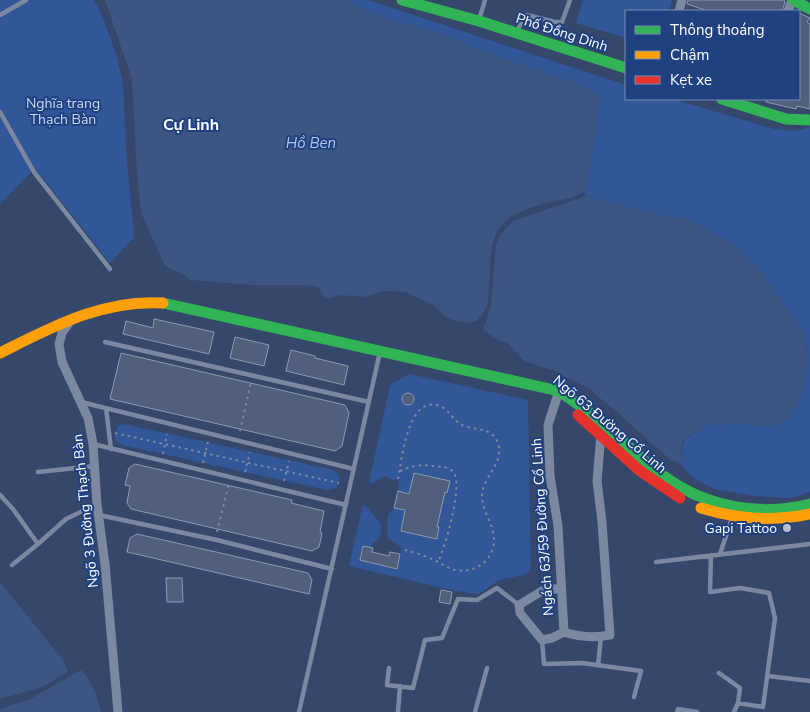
<svg xmlns="http://www.w3.org/2000/svg" width="810" height="712" font-family="'Nunito Sans',sans-serif">
  <rect width="100%" height="100%" fill="#35476a"/>
  <path fill="#325798" d="M0 0H94L101 13 115 51 123 83 126 148 134 237 110 263 35 168 0 204Z
    M343 0H368L626 85V99H673L774 129 796 131 810 127V492L791 498 754 496 714 489 692 477 679 463 683 457C679 443 686 437 698 431 701 429 705 426 708 425 721 421 757 424 770 427L792 412 803 389 807 373 808 352 803 332 763 274 734 246 692 220 681 217 674 218 586 196 584 192 587 188 600 98 593 91 479 50 438 32 392 21Z
    M583 0H672L669 11H626V38L576 23Z
    M409 374 528 400 531 570 523 575 499 580 479 594 456 591 349 566 363 504 366 506 381 524V534L379 538 372 544 371 548 363 546 360 560 397 569 402 548 388 538 387 526 388 515 395 507 399 479 393 480 384 476 374 483H369L390 385Z
    M124 424 333 470C340 474 342 481 337 488L327 490 122 445 116 441 114 435 118 426Z"/>
  <path fill="#3c5583" d="M105 0H343L392 21 438 32 479 50 581 84 593 91 600 98 587 189C579 197 565 199 555 201 482 218 493 238 488 303L484 312 477 321 469 323 455 321 443 315 435 306 405 292 384 291 363 297 340 295 326 299 318 287 304 285H251L190 280 184 275 165 266 141 213 136 159 132 79Z
    M586 196 674 218 680 217 692 220 715 234 734 246 763 274 803 332 808 353 807 373 803 389 798 403 783 423 770 427 745 424 708 425 690 435 683 441 681 448 683 457 679 463 671 460 651 443 616 411 589 389 555 371 524 361 509 344 498 340 483 330 491 306 496 245 500 235 513 221Z
    M0 582 64 661 68 672 40 688 0 699Z
    M81 670C93 682 97 696 101 712H0V709L30 699Z"/>
  <path fill="#505f7c" stroke="#8e9aaf" d="M688 0H784L785 2 782 11H708L687 4Z
    M799 13 810 18 807 22 810 24V109L797 106 796 109 766 102V99H799Z
    M154 319 214 332 209 354 123 334 126 321 153 328Z
    M235 337 269 345 264 366 230 358Z
    M291 350 315 356V358L348 366 344 385 286 371Z
    M121 353 345 405 349 413 342 446 335 451 110 399Z
    M402 399a6 6 0 1 1 12 0a6 6 0 1 1-12 0Z
    M135 464 292 500 291 503 324 511 320 532 322 533 319 547 312 551 131 509 127 503 130 486 125 485 129 468Z
    M414 473 450 481 447 493 445 492 437 527H439L437 539 401 531 405 510 394 508 398 491 409 494Z
    M137 534 308 573 312 580 309 594 127 552 130 538Z
    M363 546 373 548 372 552 389 556 390 552 400 554 397 569 360 560Z
    M166 578H182L183 602H167Z
    M441 590 452 592 450 604 439 602Z"/>
  <g fill="none" stroke-linecap="round" stroke-linejoin="round">
    <path stroke="#7b88a0" stroke-width="2" stroke-dasharray="2.5 4" stroke-linecap="butt" d="M240 431 251 382
      M115 433 339 483
      M163 454 167 434
      M203 463 208 442
      M400 471C410 466 422 464 433 466 441 467 449 466 454 473 463 485 445 548 438 562
      M245 472 250 452
      M398 479C402 460 407 399 436 405 448 407 452 420 462 425 475 431 491 426 498 443 505 463 482 477 482 496 482 511 494 524 494 540 494 560 475 574 455 570 447 568 441 563 434 560 424 555 412 552 402 549
      M284 481 289 461
      M217 532 229 483"/>
    <path stroke="#7b88a0" stroke-width="4.5" d="M0 15 26 0
      M479 20 485 0
      M518 30 523 17 527 15 555 22H562L570 0
      M0 112 34 172 110 269
      M105 342 369 402
      M81 402 354 469
      M106 408 111 449
      M93 444 346 505
      M38 472 95 466
      M0 495 13 509 38 544 66 519 97 504
      M99 515 217 540 332 569
      M720 554 732 518
      M711 555 710 592 740 588 769 593 775 618 763 707 738 703 734 712
      M656 562 810 544
      M12 565 38 544
      M542 640 544 664 582 663 641 671 634 697
      M598 665 601 637
      M389 668 387 685 413 688 425 640 442 638 458 599 477 600 497 588 519 605
      M719 673 740 688 738 703
      M768 676 810 681
      M299 712 380 352
      M398 712 400 686
      M475 712 487 668
      M677 712 678 709 697 712"/>
    <path stroke="#7b88a0" stroke-width="9" d="M679 11 682 0
      M788 11 792 0
      M71 320 62 333 59 344 62 362 88 418 93 444 97 504 105 564 118 712
      M559 391 548 425 550 476 558 526 564 632
      M561 588 542 591 519 605 520 613 542 640 552 638 564 632C579 637 594 638 610 635L602 522 597 481 601 434"/>
    <path stroke="#30b455" stroke-width="11" d="M402 0 479 21 626 68
      M793 0 810 9
      M722 99 786 119 810 120
      M163 303 559 391C575 402 590 412 605 425 625 442 643 462 665 477 706 507 761 517 810 504"/>
    <path stroke="#ff9f0a" stroke-width="11" d="M0 353C52 327 103 299 163 303
      M701 508C737 519 773 522 810 514"/>
    <path stroke="#e5322d" stroke-width="11" d="M578 415 640 471 680 498"/>
  </g>
  <circle fill="#b8bfcb" stroke="#1f4180" stroke-width="2" cx="787" cy="528" r="5"/>
  <g text-anchor="middle" stroke-width="4" stroke-linejoin="round" paint-order="stroke">
    <g font-size="14" fill="#fff" stroke="#1f4180">
      <text transform="translate(562 32) rotate(18)" y="5">Phố Đồng Dinh</text>
      <text transform="translate(610 424) rotate(40)" y="5">Ngõ 63 Đường Cổ Linh</text>
      <text transform="translate(85 511) rotate(-96)" y="5">Ngõ 3 Đường Thạch Bàn</text>
      <text transform="translate(542 527) rotate(-94)" y="5">Ngách 63/59 Đường Cổ Linh</text>
    </g>
    <g font-size="14" fill="#c8d9f6" stroke="#1f4180">
      <text x="63" y="108">Nghĩa trang<tspan x="63" dy="16">Thạch Bàn</tspan></text>
    </g>
    <g font-size="14" fill="#fff" stroke="#1f4180" text-anchor="end">
      <text x="777" y="533">Gapi Tattoo</text>
    </g>
    <g font-size="15" font-style="italic" fill="#afc7f0" stroke="#1f4180">
      <text x="311" y="148">Hồ Ben</text>
    </g>
    <g font-size="16" font-weight="bold" fill="#fff" stroke="#1f4180">
      <text x="191" y="130">Cự Linh</text>
    </g>
  </g>
  <rect x="625" y="10" width="175" height="90" fill="#1f4180" stroke="#798db3"/>
  <rect x="635" y="26" width="25" height="8" fill="#30b455" stroke="#798db3"/>
  <text x="670" y="35" font-size="15" fill="#ffffff">Thông thoáng</text>
  <rect x="635" y="51" width="25" height="8" fill="#ff9f0a" stroke="#798db3"/>
  <text x="670" y="60" font-size="15" fill="#ffffff">Chậm</text>
  <rect x="635" y="76" width="25" height="8" fill="#e5322d" stroke="#798db3"/>
  <text x="670" y="85" font-size="15" fill="#ffffff">Kẹt xe</text>
</svg>
